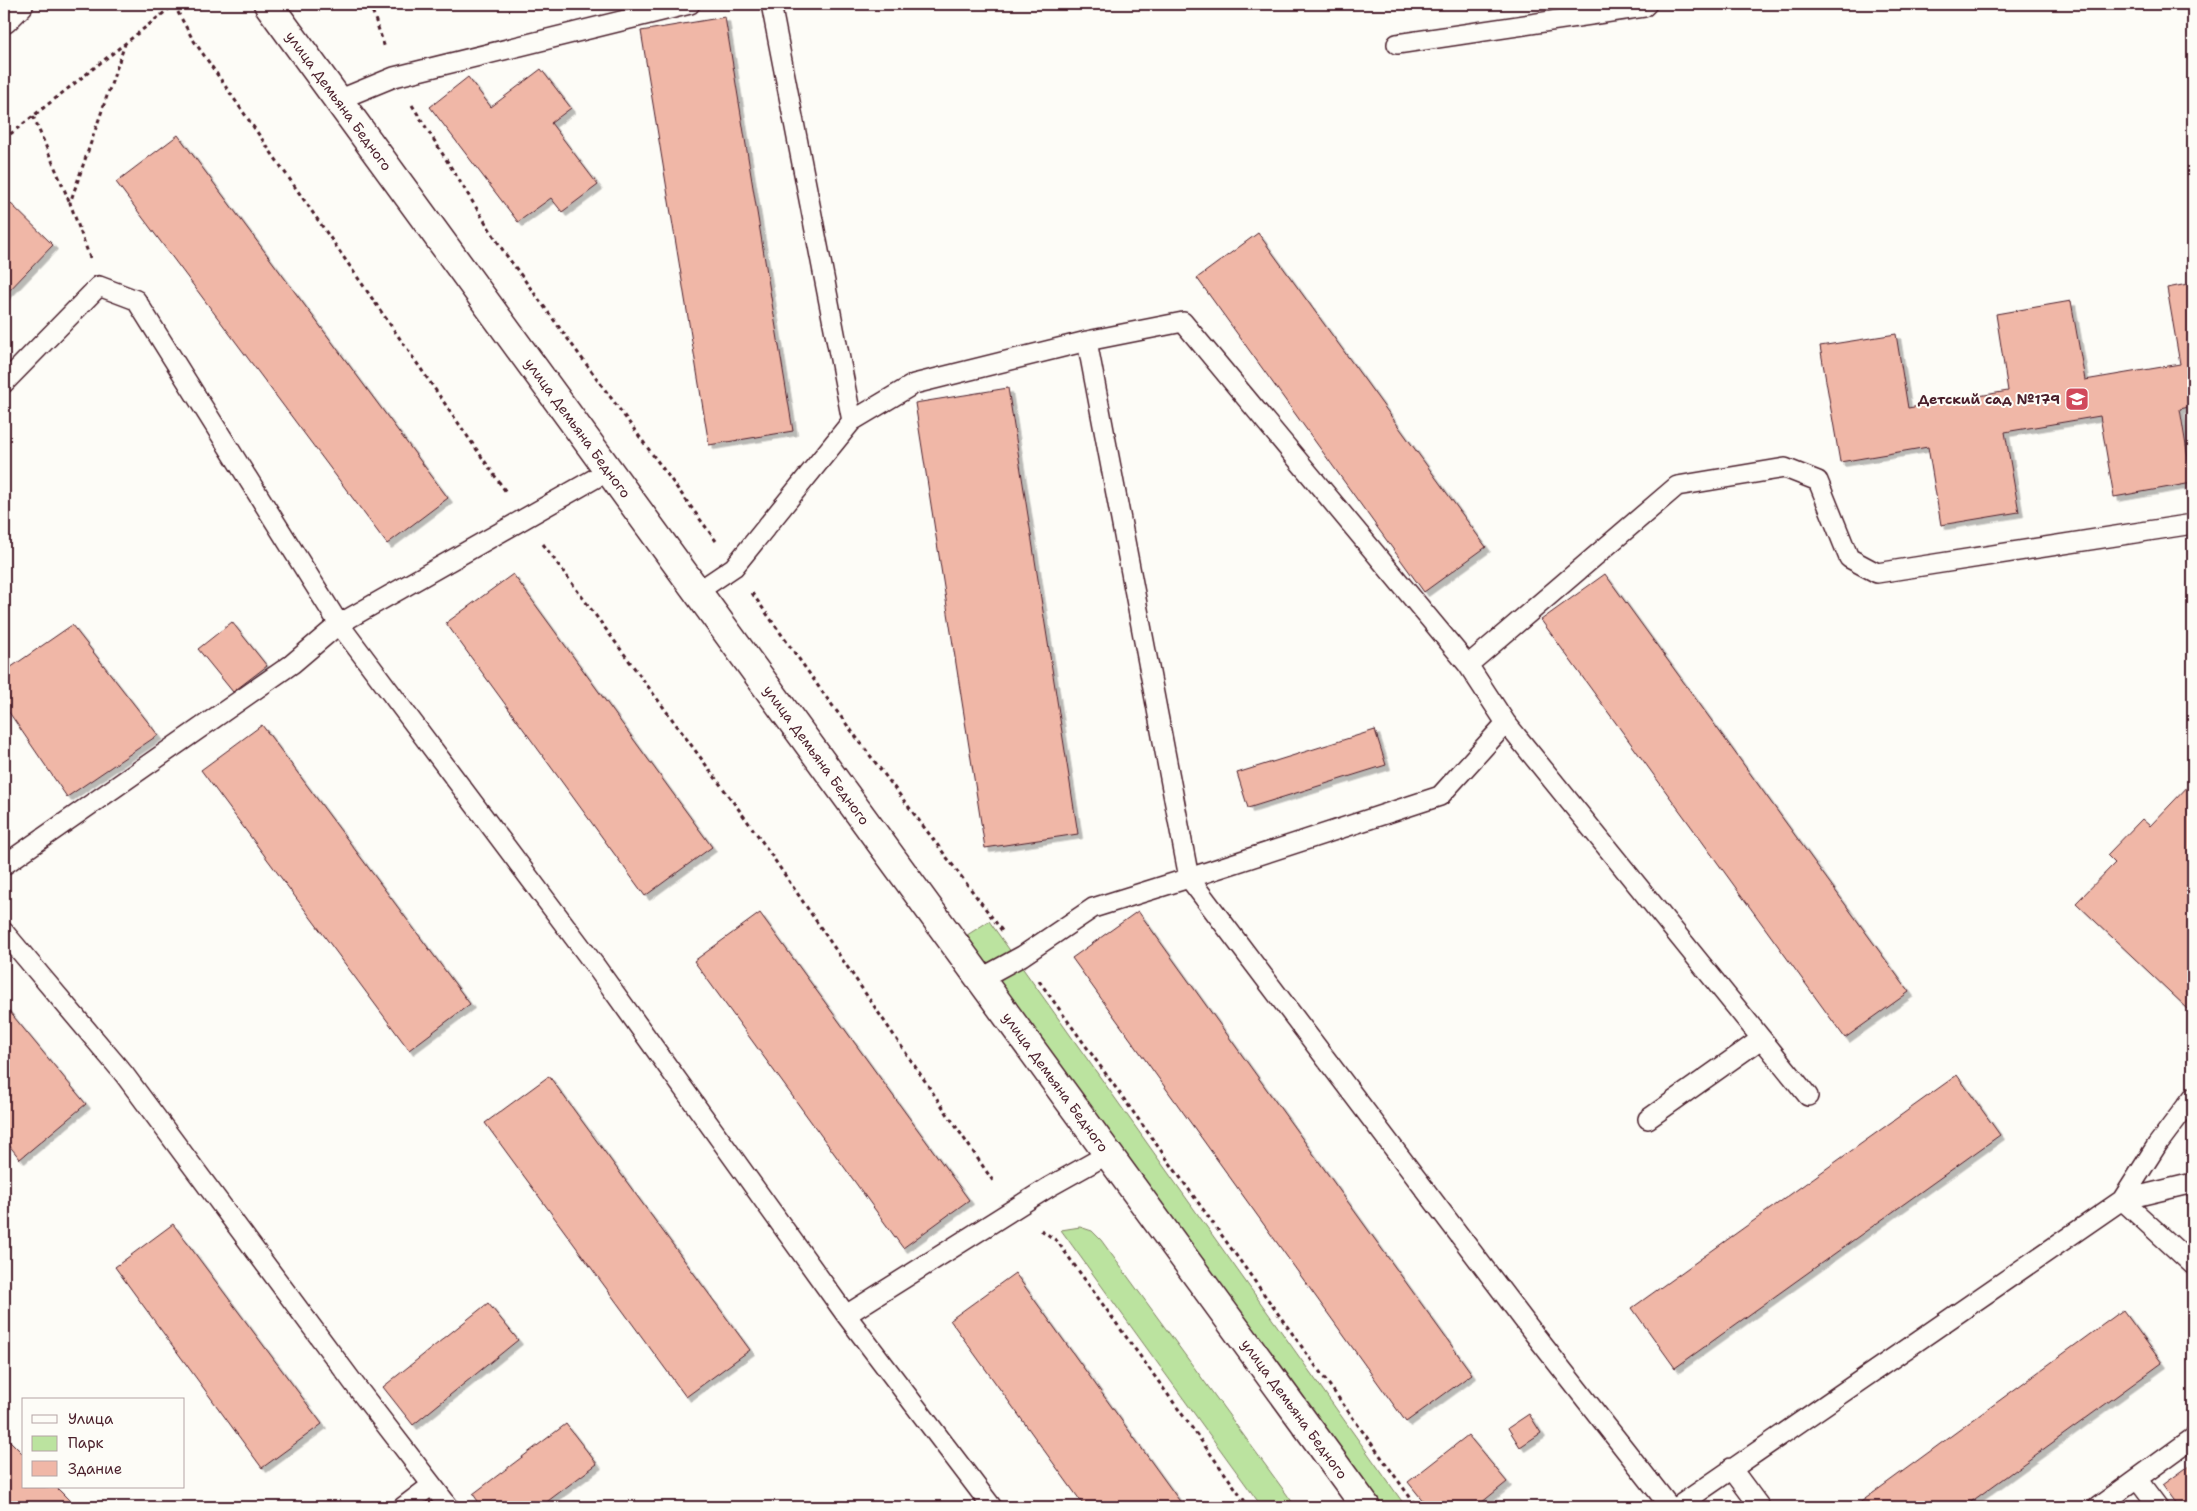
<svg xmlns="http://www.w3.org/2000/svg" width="2197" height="1511" font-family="'Shantell Sans',sans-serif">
  <defs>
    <filter id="shadow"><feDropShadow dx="4.5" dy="4.5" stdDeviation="0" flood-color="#0004"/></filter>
  </defs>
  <rect width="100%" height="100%" fill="#fdfcf7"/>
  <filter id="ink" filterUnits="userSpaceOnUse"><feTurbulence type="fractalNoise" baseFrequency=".02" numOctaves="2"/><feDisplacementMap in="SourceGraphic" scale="10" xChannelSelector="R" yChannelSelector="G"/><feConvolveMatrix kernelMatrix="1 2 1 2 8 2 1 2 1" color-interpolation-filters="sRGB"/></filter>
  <g filter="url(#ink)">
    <path fill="#bbe39f" stroke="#828165" d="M989 921 1406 1507H1371L961 939Z
      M1080 1227 1092 1231 1101 1240 1296 1507H1262L1061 1230Z"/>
    <path fill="#f0b7a7" stroke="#4a1f2b" filter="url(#shadow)" d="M725 17 793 431 709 445 641 31Z
      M541 69 571 108 551 123 598 185 562 212 551 198 518 222 430 107 468 77 491 107Z
      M178 135 448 498 387 544 116 182Z
      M4 197 53 245 4 296Z
      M1258 233 1486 547 1424 592 1197 278Z
      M2193 283V406L2180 409 2192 483 2114 497 2100 416 2005 432 2019 512 1941 525 1928 447 1840 462 1820 346 1896 334 1908 408 2008 391 1996 314 2071 301 2085 380 2180 364 2167 288Z
      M1008 388 1078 834 985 848 915 403Z
      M513 574 712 847 645 896 446 623Z
      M1605 574 1909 992 1845 1038 1541 620Z
      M232 622 267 666 233 692 198 649Z
      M72 625 158 735 67 797 4 705V672Z
      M262 725 470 1004 409 1050 201 770Z
      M1375 730 1386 765 1248 808 1237 773Z
      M2193 781V879L2186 886 2193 893V1003L2188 1009 2076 903 2115 863 2107 855 2142 819 2150 826Z
      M1138 911 1472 1374 1406 1422 1072 958Z
      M760 913 969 1200 903 1248 694 961Z
      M4 1005 86 1104 20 1159 4 1139Z
      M1957 1075 2000 1135 1675 1368 1632 1308Z
      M549 1076 750 1350 686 1397 485 1123Z
      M173 1224 322 1424 262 1468 115 1267Z
      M1015 1273 1184 1507H1085L950 1320Z
      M488 1303 518 1340 413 1425 383 1387Z
      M2123 1310 2162 1363 1964 1507H1854Z
      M1529 1414 1541 1433 1520 1447 1508 1428Z
      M566 1424 597 1464 540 1507H482L473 1494Z
      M4 1435 24 1455V1487H56L76 1507H4Z
      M1468 1435 1507 1482 1476 1507H1428L1408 1482Z
      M2193 1463V1507H2179L2163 1485Z"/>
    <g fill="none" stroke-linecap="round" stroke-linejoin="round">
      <g stroke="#4a1f2b" stroke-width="22">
        <path id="lane" d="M771 4 852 421
          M1397 44 1644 7 1647 4
          M338 100 394 77 690 4
          M4 383 99 286 136 300 339 624 594 964 846 1315
          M697 592 734 567 852 421 914 384 1087 341 1183 322 1468 665 1506 723 1440 796 1189 878 1087 341
          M1468 665 1677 486 1785 468 1818 481 1849 558 1877 573 2193 524
          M1506 723 1808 1096
          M4 865 292 664 339 624 608 471
          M4 932 124 1074 355 1385 449 1507
          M980 979 1022 956 1093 908 1189 878 1535 1335 1670 1507
          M1648 1119 1761 1039
          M2193 1183 2122 1200 2193 1265
          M1731 1468 1760 1507
          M2137 1479 2158 1507
          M403 1507 432 1485
          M992 1507 846 1315 1049 1187 1108 1154
          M1677 1507 2122 1200 2157 1145 2193 1097
          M2098 1507 2193 1438"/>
      </g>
      <g stroke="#4a1f2b" stroke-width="31">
        <g id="secondary">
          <path id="s1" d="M268 4 1366 1507"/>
        </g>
      </g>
      <g stroke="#4a1f2b" stroke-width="31">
        <path id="primary" d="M4 19 19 4"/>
      </g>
      <path stroke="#4a1f2b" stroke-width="3" stroke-dasharray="4 4" stroke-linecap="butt" d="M370 4 385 48
        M174 5 192 38 506 492
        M412 105 504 252 716 541
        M33 116 70 203
        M4 139 175 4
        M90 258 70 203 125 44
        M543 544 759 837 995 1184
        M752 593 826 697 1003 932
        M1039 981 1417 1507
        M1041 1230 1057 1241 1249 1507"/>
      <use href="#lane" stroke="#fdfcf7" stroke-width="19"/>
      <use href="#secondary" stroke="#fdfcf7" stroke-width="28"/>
      <use href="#primary" stroke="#fdfcf7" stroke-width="28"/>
    </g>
  </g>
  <defs>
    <g id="school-square" transform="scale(1.25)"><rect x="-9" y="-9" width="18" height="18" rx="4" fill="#d1495b" stroke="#fdfcf7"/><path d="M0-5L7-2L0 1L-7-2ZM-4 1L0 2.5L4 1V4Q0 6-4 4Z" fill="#fff"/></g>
  </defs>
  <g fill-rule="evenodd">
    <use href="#school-square" x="2077" y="399"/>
  </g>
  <g text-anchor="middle" stroke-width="4" stroke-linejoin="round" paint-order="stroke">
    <g font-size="14" fill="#4a1f2b" stroke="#fdfcf7">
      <text dy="5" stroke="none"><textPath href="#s1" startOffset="120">улица Демьяна Бедного</textPath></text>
      <text dy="5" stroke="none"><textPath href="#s1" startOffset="525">улица Демьяна Бедного</textPath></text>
      <text dy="5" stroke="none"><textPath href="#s1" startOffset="930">улица Демьяна Бедного</textPath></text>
      <text dy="5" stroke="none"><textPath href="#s1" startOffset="1335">улица Демьяна Бедного</textPath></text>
      <text dy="5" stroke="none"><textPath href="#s1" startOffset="1740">улица Демьяна Бедного</textPath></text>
    </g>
    <g font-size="14" font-weight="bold" fill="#4a1f2b" stroke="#fdfcf7" text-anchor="end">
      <text x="2060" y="404">Детский сад №179</text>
    </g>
  </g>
  <rect width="2197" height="1511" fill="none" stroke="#fdfcf7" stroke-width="20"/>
  <rect x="10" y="10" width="2177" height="1491" fill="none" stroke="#4a1f2b" stroke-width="2" filter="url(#ink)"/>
  <rect x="22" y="1398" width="162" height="90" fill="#fdfcf7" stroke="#b5a4a5"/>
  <rect x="32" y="1415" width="25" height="8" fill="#fdfcf7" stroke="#b5a4a5"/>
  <text x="68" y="1424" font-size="15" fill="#4a1f2b">Улица</text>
  <rect x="32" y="1436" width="25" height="15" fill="#bbe39f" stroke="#b5a4a5"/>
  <text x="68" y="1448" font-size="15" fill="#4a1f2b">Парк</text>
  <rect x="32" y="1461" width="25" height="15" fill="#f0b7a7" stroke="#b5a4a5"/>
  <text x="68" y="1474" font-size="15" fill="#4a1f2b">Здание</text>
</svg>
